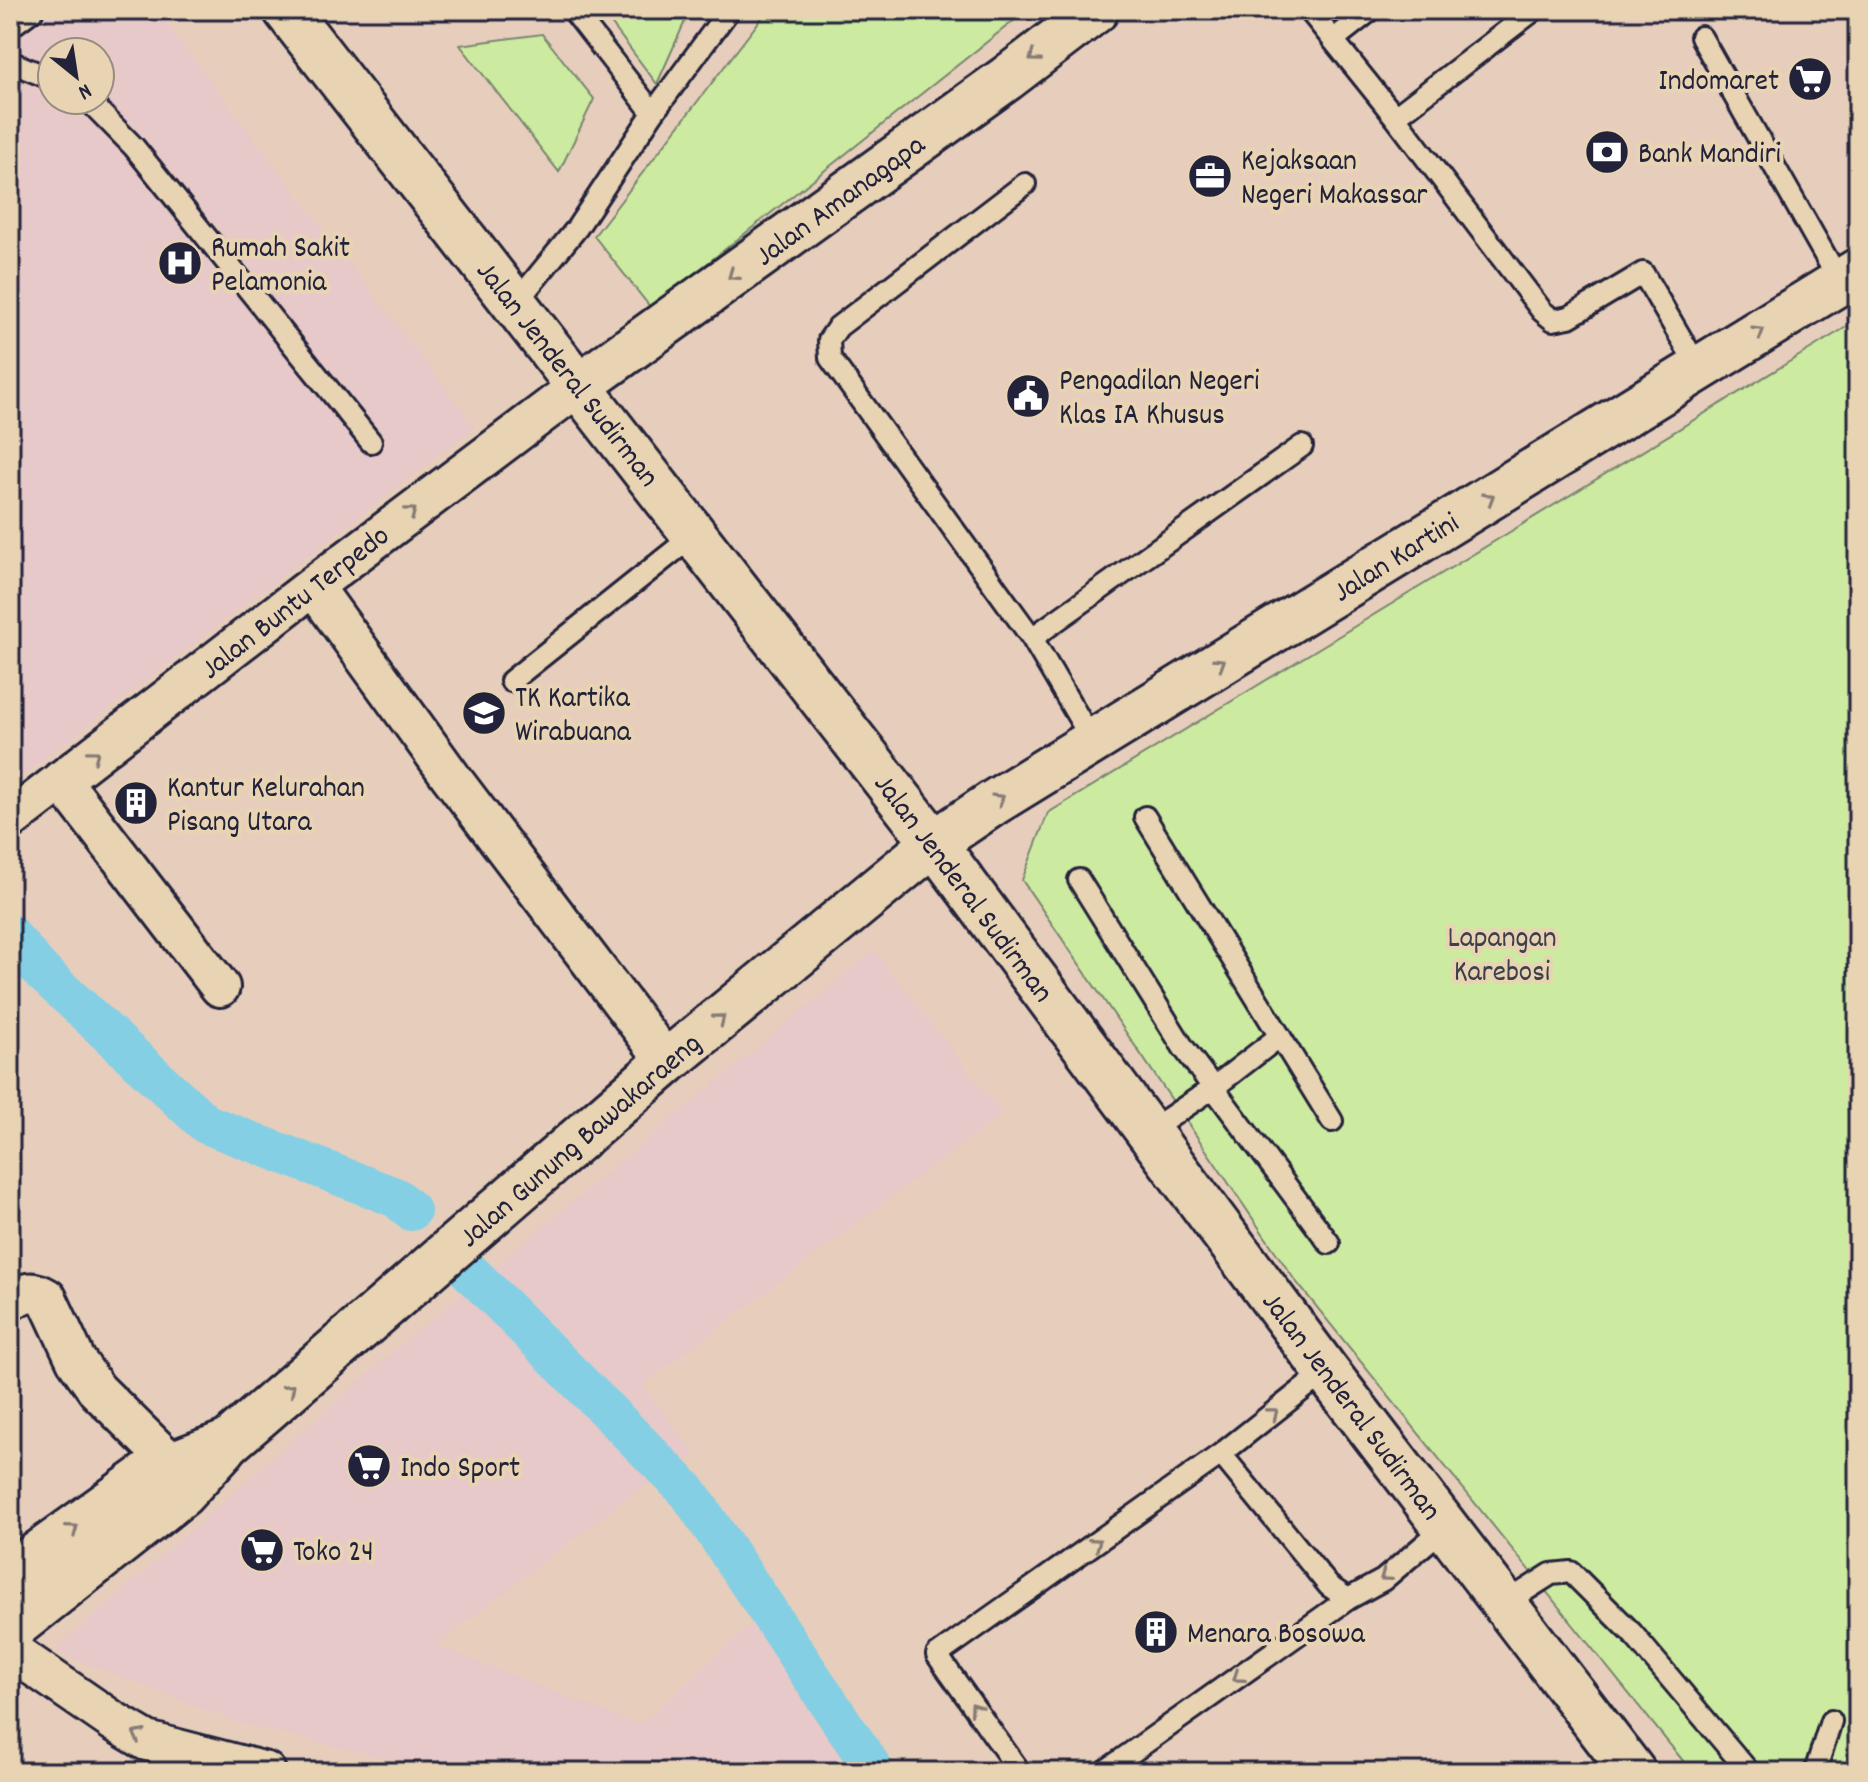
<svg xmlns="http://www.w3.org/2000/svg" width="1868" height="1782" font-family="Dekko,sans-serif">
  <rect width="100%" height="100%" fill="#e7cebc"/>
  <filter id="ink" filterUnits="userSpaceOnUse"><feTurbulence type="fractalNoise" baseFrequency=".0125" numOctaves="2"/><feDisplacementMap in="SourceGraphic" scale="16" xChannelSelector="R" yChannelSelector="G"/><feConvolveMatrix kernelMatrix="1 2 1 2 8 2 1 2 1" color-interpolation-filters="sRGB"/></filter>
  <g filter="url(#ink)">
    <path fill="#e6c9c8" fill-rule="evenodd" d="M10 10H156L475 427 10 786ZM52 52H100V100H52Z
      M874 950 1002 1114 643 1385 696 1455 627 1498 436 1645 639 1725 753 1623 823 1680 887 1772H444L242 1724 54 1651 393 1351Z"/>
    <path fill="#cdeaa1" stroke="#78866e" stroke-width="2" d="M601 10H690L657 84Z
      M768 10H1011L1017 18 651 308 594 236Z
      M542 34 594 99 559 172 460 45Z
      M1858 320V1772H1692L1294 1279 1022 880 1048 813Z"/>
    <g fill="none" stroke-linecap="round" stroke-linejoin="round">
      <path stroke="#84cfe4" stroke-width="40" d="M10 935 42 972 206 1124 397 1198 411 1211
        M465 1267 689 1493 875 1772"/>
      <g stroke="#22223b" stroke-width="26">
        <path id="service" d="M1309 10 1395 117 1542 311 1553 320 1569 317 1643 273 1699 369
          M10 27 33 10
          M1701 37 1840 282
          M1333 40 1371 10
          M10 62 52 79
          M88 100 134 147 371 442
          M653 113 729 10
          M1395 117 1534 10
          M1025 184 838 327 829 340 830 358 1032 638
          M515 304 577 228 653 113 573 10
          M511 681 694 535
          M1093 742 1032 638 1302 446
          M1145 817 1332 1121
          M1079 880 1183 1047 1329 1243
          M1148 1132 1213 1088 1280 1036
          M1221 1454 1329 1586 1348 1599 1383 1580 1445 1527
          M1504 1604 1551 1574 1571 1572 1632 1633 1749 1772
          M1020 1772 937 1655 1221 1454 1326 1371
          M1104 1772 1348 1599
          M1815 1772 1831 1721"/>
      </g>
      <g stroke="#22223b" stroke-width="44">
        <path id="minor" d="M313 586 451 777 667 1062
          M61 780 220 987
          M10 820 313 586 580 385
          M10 1301C24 1292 32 1289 47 1298L76 1360 97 1390 172 1464
          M10 1650 113 1721 147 1741 266 1772"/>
      </g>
      <g stroke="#22223b" stroke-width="50">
        <path id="tertiary" d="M580 385 1007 78 1096 10
          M934 843 993 803 1858 271"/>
      </g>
      <g stroke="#22223b" stroke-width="50">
        <path id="secondary" d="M10 1574 153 1471 229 1442 667 1062 934 843
          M10 1630 182 1494 224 1448"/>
      </g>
      <g stroke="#22223b" stroke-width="50">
        <path id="primary" d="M286 10 934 843 1326 1371 1633 1772"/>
      </g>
      <use href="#service" stroke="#e8d3b2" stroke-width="20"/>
      <use href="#minor" stroke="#e8d3b2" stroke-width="38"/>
      <use href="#tertiary" stroke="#e8d3b2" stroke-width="44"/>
      <use href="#secondary" stroke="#e8d3b2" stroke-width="44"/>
      <use href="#primary" stroke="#e8d3b2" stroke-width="44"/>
    </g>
    <defs><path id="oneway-chevron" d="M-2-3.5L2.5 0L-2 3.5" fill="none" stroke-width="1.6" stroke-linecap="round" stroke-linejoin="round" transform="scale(2)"/></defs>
    <g stroke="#857a76">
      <use href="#oneway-chevron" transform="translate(1034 57) rotate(143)"/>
      <use href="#oneway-chevron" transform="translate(733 275) rotate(144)"/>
      <use href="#oneway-chevron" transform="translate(1759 332) rotate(-32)"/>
      <use href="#oneway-chevron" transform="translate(1489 498) rotate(-32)"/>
      <use href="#oneway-chevron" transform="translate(411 512) rotate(-37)"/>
      <use href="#oneway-chevron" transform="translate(1220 663) rotate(-32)"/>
      <use href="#oneway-chevron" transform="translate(94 755) rotate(-37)"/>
      <use href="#oneway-chevron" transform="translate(999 799) rotate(-32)"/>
      <use href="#oneway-chevron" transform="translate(720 1019) rotate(-39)"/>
      <use href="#oneway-chevron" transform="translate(290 1389) rotate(-41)"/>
      <use href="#oneway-chevron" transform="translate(1273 1413) rotate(-38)"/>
      <use href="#oneway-chevron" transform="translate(73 1529) rotate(-36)"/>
      <use href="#oneway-chevron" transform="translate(1096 1543) rotate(-35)"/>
      <use href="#oneway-chevron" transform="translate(1385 1576) rotate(144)"/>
      <use href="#oneway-chevron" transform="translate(1238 1677) rotate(145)"/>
      <use href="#oneway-chevron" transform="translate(975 1708) rotate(-125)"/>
      <use href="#oneway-chevron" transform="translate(138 1735) rotate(-152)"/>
    </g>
  </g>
  <defs>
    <g id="supermarket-disc" transform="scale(2.3)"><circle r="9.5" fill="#22223b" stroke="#e8d3b2"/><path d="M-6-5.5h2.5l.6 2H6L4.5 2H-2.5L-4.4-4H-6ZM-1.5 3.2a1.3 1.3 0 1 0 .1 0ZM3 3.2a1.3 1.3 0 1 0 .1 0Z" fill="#fff"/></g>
    <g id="bank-disc" transform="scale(2.3)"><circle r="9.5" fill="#22223b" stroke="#e8d3b2"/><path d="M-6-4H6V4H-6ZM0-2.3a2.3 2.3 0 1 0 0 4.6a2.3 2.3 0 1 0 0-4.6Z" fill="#fff"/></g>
    <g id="office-disc" transform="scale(2.3)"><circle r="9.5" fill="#22223b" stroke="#e8d3b2"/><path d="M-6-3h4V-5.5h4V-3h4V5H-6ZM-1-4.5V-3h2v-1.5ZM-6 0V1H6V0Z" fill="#fff"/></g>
    <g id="hospital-disc" transform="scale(2.3)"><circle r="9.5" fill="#22223b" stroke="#e8d3b2"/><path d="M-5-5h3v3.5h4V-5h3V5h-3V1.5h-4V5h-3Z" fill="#fff"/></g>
    <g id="civic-disc" transform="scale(2.3)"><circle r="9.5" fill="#22223b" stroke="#e8d3b2"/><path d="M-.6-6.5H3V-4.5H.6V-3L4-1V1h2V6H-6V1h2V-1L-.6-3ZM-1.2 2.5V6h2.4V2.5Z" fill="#fff"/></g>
    <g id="school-disc" transform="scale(2.3)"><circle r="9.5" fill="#22223b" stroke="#e8d3b2"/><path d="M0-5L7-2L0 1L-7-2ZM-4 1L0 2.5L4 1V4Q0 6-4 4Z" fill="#fff"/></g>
    <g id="building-disc" transform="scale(2.3)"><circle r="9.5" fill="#22223b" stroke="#e8d3b2"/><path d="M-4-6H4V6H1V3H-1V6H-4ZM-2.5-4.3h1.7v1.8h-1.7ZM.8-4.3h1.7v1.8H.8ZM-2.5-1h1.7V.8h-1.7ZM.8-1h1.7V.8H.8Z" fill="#fff"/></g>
  </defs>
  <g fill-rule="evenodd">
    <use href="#supermarket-disc" x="1810" y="79"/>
    <use href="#bank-disc" x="1607" y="152"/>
    <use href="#office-disc" x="1210" y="176"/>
    <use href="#hospital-disc" x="180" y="263"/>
    <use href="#civic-disc" x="1028" y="396"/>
    <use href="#school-disc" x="484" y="713"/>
    <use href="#building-disc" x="136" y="803"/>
    <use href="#supermarket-disc" x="369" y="1466"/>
    <use href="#supermarket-disc" x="262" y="1550"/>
    <use href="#building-disc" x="1156" y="1632"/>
  </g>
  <g text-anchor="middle" stroke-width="8" stroke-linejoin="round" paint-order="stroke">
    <g font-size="30" fill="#22223b" stroke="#e8d3b2" text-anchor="start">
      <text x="1779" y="89" text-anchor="end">Indomaret</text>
      <text x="1638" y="162">Bank Mandiri</text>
      <text x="1241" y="169">Kejaksaan<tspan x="1241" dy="34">Negeri Makassar</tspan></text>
      <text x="211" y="256">Rumah Sakit<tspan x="211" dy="34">Pelamonia</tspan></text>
      <text x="1059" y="389">Pengadilan Negeri<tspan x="1059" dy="34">Klas IA Khusus</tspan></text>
      <text x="515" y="706">TK Kartika<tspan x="515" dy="34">Wirabuana</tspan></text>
      <text x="167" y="796">Kantur Kelurahan<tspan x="167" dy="34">Pisang Utara</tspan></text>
      <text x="400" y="1476">Indo Sport</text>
      <text x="293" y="1560">Toko 24</text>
      <text x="1187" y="1642">Menara Bosowa</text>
    </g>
    <g font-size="30" fill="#22223b" stroke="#e8d3b2">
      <text transform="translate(839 199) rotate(-36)" y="10">Jalan Amanagapa</text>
      <text transform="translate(569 373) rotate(52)" y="10">Jalan Jenderal Sudirman</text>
      <text transform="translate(1395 556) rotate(-32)" y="10">Jalan Kartini</text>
      <text transform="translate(294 601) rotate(-38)" y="10">Jalan Buntu Terpedo</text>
      <text transform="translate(965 887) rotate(53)" y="10">Jalan Jenderal Sudirman</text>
      <text transform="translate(579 1139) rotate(-41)" y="10">Jalan Gunung Bawakaraeng</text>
      <text transform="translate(1353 1405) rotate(53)" y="10">Jalan Jenderal Sudirman</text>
    </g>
    <g font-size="30" fill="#3c404a" stroke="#e8d3b2">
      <text x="1502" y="946">Lapangan<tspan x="1502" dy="34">Karebosi</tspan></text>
    </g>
  </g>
  <rect width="1868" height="1782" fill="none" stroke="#e8d3b2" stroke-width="40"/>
  <rect x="20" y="20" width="1828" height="1742" fill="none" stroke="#22223b" stroke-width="3" filter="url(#ink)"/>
  <g transform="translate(76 76) rotate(150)"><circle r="38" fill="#e8d3b2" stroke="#998c82" stroke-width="2"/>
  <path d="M0-6L14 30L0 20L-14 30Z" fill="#22223b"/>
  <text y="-12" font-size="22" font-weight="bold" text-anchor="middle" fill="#22223b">N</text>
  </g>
</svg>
